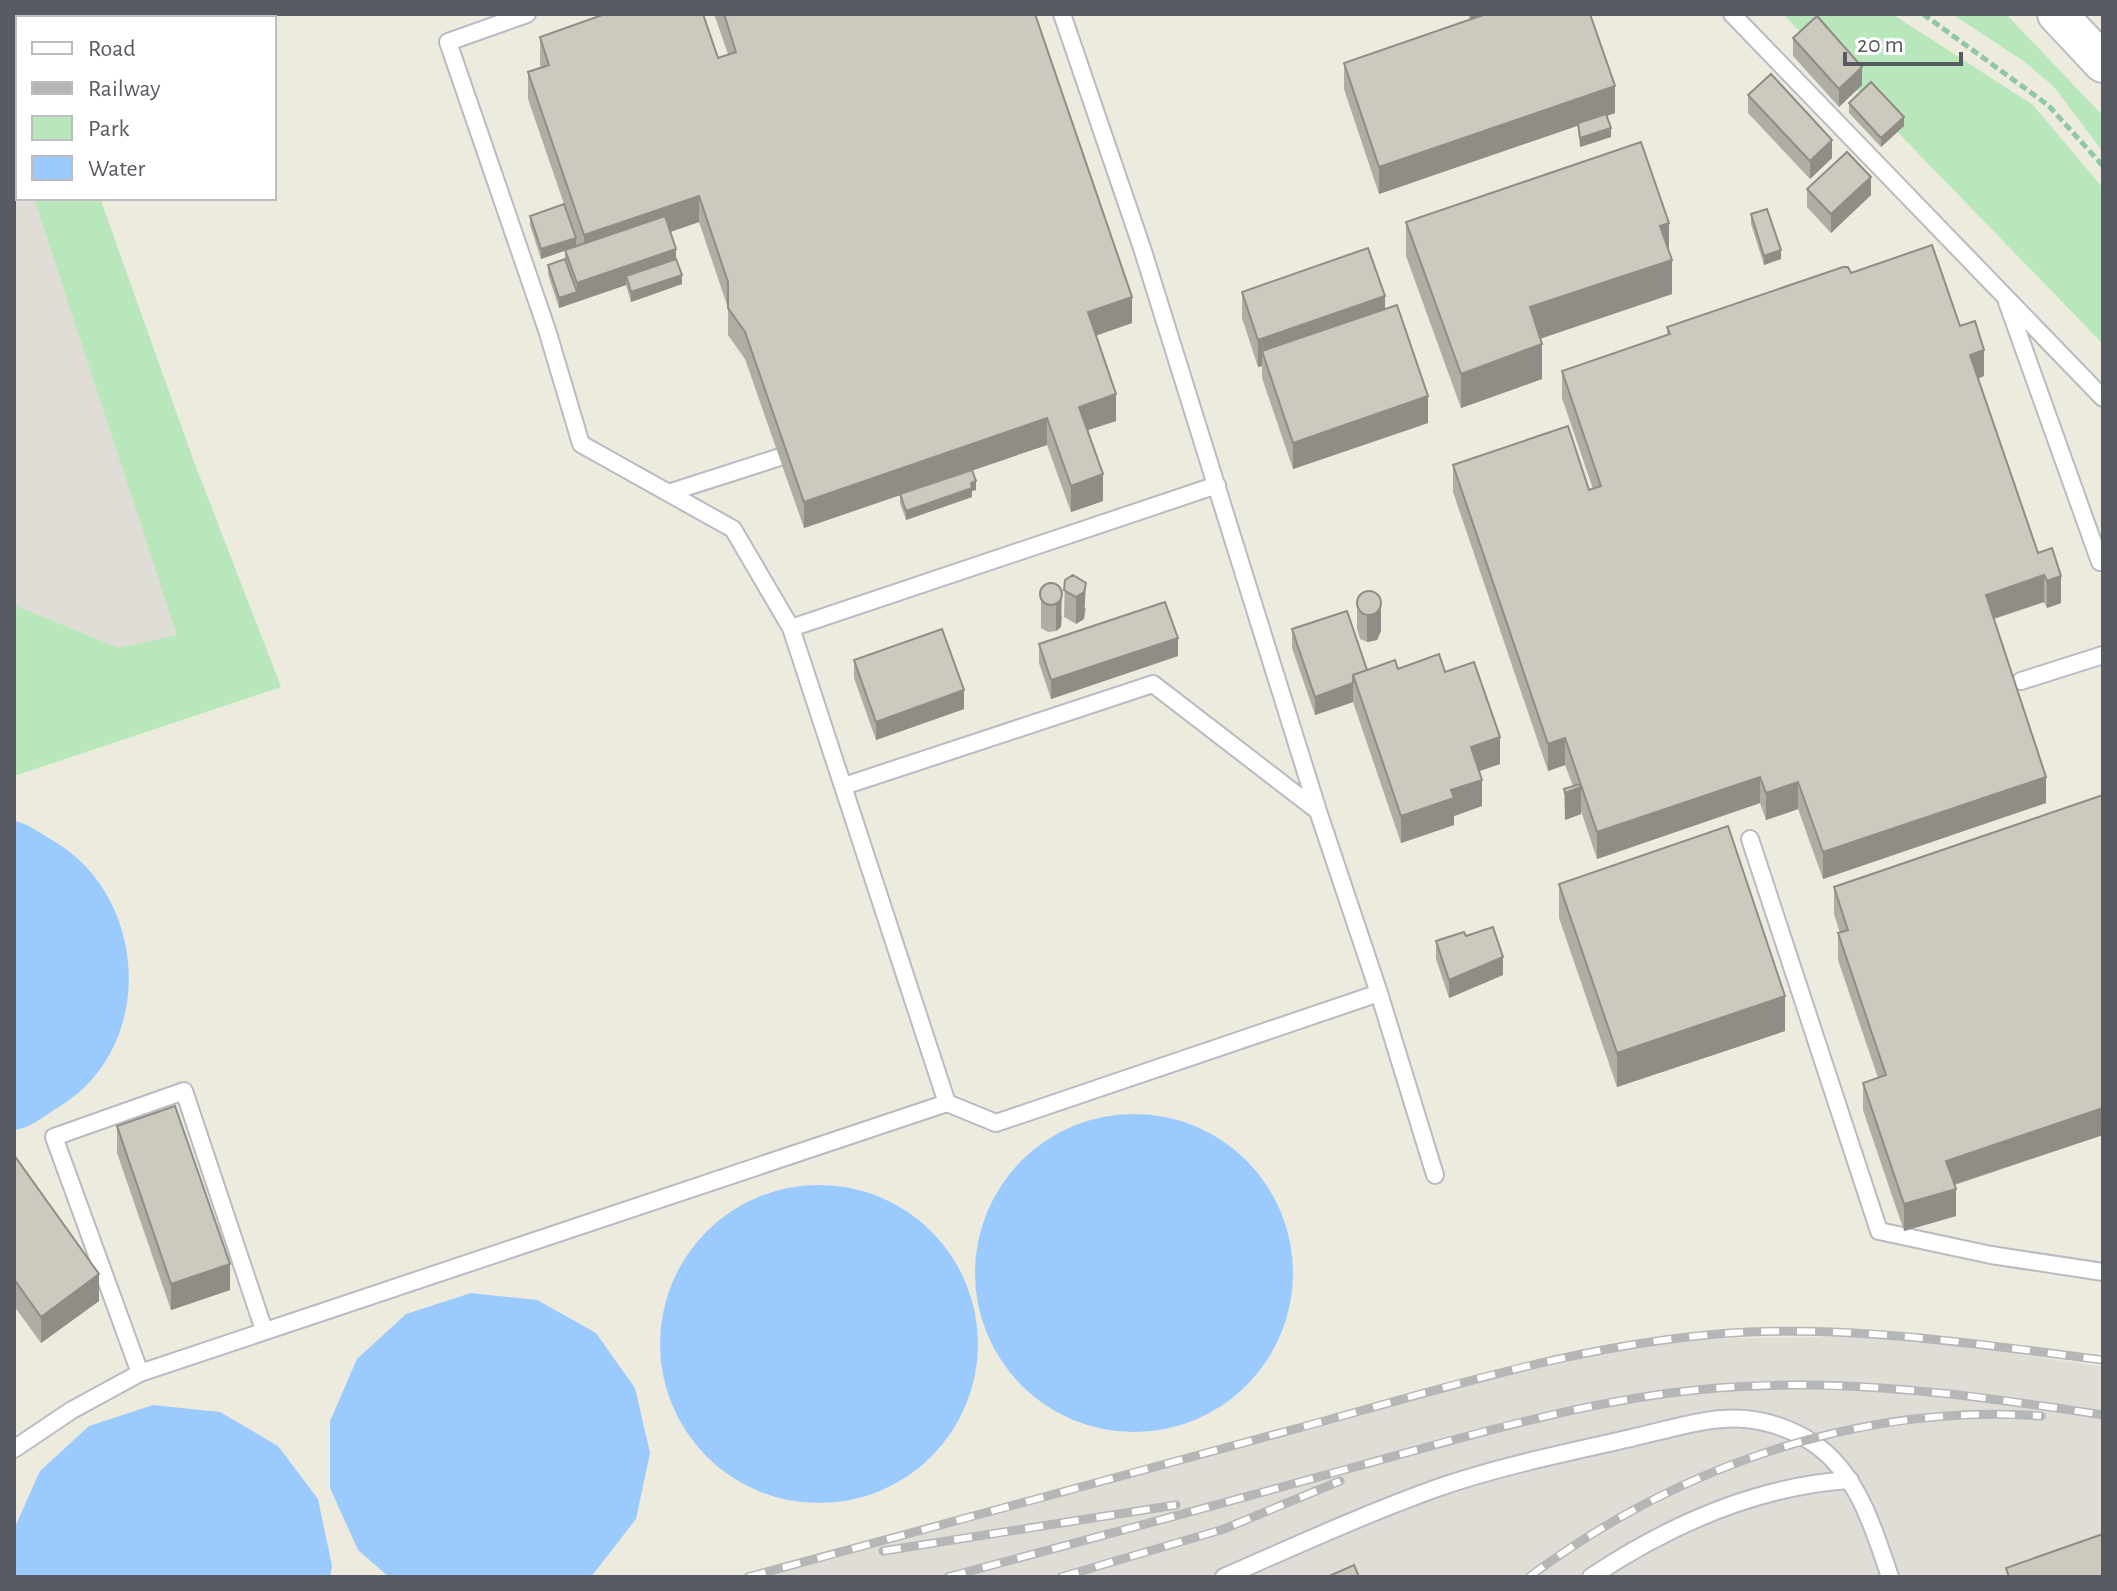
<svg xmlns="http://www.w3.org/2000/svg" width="2117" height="1591" font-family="'Alegreya Sans',sans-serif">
  <rect width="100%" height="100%" fill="#ecebde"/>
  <path fill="#dfddd6" d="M14 136 18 149V198H34L178 635 119 648 14 605Z
    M1898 1336 2103 1367V1577H763L1514 1371 1680 1339Z"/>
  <path fill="#b7e7bb" d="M1783 14H1892L2033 105 2103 188V344Z
    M1952 14H2006L2103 116V152L2054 87 2025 62Z
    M34 198H100L193 459 281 687 14 776V605L119 648 177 635Z"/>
  <path fill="#9bcaff" d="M14 821C27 823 40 833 52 840 150 896 157 1050 57 1108 44 1116 29 1129 14 1130Z
    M975 1273a159 159 0 1 1 318 0a159 159 0 1 1-318 0Z
    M660 1344a159 159 0 1 1 318 0a159 159 0 1 1-318 0Z
    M471 1293 537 1300 596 1333 635 1388 650 1453 636 1519 591 1577H389L358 1550 330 1488V1421L357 1359 406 1314Z
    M153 1405 220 1412 278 1446 318 1499 332 1566 330 1577H14V1529L40 1471 89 1426Z"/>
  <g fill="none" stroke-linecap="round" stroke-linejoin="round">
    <g stroke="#b9bbc2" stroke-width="20">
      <path id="service" d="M527 14 448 42 547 330 581 444 733 529 791 628 947 1103
        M1732 14 2103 398
        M2007 302 2100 562 2103 561
        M671 492 780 457
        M791 628 1217 485
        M2021 681 2103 655
        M844 786 1153 684 1318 811 1142 248 1062 14
        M1750 839 1879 1231 1991 1255 2103 1272
        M1379 993 1435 1175
        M140 1373 54 1137 184 1091 264 1330
        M14 1449 72 1410 140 1373 947 1103 996 1123 1379 993 1318 811
        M1224 1577C1295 1546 1365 1514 1437 1488 1500 1466 1566 1453 1631 1438 1667 1430 1708 1416 1745 1419 1768 1421 1794 1430 1813 1443 1857 1472 1874 1529 1890 1577
        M1591 1577C1669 1525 1756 1486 1850 1480"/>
    </g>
    <g stroke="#b9bbc2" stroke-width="42">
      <path id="tertiary" d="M2057 14 2103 63"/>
    </g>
    <path stroke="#90c8a5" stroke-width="5" stroke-dasharray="8 4" stroke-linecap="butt" d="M1923 14 2048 105 2103 166"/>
    <use href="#service" stroke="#fff" stroke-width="16"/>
    <use href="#tertiary" stroke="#fff" stroke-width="38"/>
    <g stroke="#b5b6b6" stroke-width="9">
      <path id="rail" d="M883 1551 1176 1505
        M748 1577C934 1527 1120 1476 1306 1426 1451 1386 1598 1339 1749 1332 1869 1327 1984 1345 2103 1360
        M948 1577C1082 1541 1217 1505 1351 1468 1472 1435 1592 1398 1717 1388 1848 1378 1974 1395 2103 1415
        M1061 1577 1224 1529 1340 1481
        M1529 1577C1675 1468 1858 1403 2041 1416"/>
    </g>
    <use href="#rail" stroke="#fff" stroke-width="6" stroke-dasharray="18" stroke-linecap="butt"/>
  </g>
  <path fill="#afada4" d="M714 14H1035L1132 323 1096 336 1116 421 1088 430 1103 501 1071 512 1047 445 972 470 976 490 972 491V497L906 520 900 503V495L804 528 745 359 728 335V308L699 222 670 232 682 284 631 302 626 285 559 308 548 274V265L565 259V250L541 259 530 225V216L564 204 528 99V72L541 68 540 63V37L718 58 728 54Z
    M1468 14H1590L1615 113 1607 116 1611 137 1580 147 1578 125 1379 194 1344 89V63L1470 20Z
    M1793 38 1862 85 1839 107 1793 56Z
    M1748 95 1832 158 1810 179 1748 113Z
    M1849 103 1904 126 1881 147 1849 113Z
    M1807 189 1871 195 1831 233 1807 207Z
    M1751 214 1781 259 1764 265 1751 224Z
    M1406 222 1669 251 1672 294 1540 339 1542 379 1461 408 1406 256Z
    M1851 273 1960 326 1984 376 1978 379 2038 553 2061 603 2047 608 2044 602 1994 619 2046 803 1823 879 1798 809 1766 820 1760 803 1597 859 1581 811V814L1565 820 1564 789 1573 786 1565 765 1548 771 1453 492V465L1589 490 1593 489 1562 398V371L1667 335V327Z
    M1242 292 1385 309 1428 423 1293 469 1262 378V366L1258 367 1242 318Z
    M1065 580 1086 609 1084 619 1076 624 1064 617Z
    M1048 583 1062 617 1061 627 1056 631 1048 632 1041 628V589Z
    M1357 602 1381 631 1377 640 1367 642 1360 639 1357 629Z
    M1292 629 1367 670 1398 669 1445 672 1500 764 1479 771 1482 806 1454 816V825L1401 843 1353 702 1315 715 1292 648Z
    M1039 644 1178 656 1051 699 1039 663Z
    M854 660 964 709 876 740 854 678Z
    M2103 795V1135L1955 1185 1956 1216 1904 1231 1863 1110V1083L1878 1078 1838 960V933H1840L1834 914V887Z
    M1559 884 1785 1031 1617 1087 1559 918Z
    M1466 936 1503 975 1449 998 1436 959V941Z
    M117 1126 230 1290 171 1310 117 1153Z
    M14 1155 99 1301 41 1343 14 1306Z"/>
  <path fill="#8f8d86" d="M1471 14H1500L1471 24Z
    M1862 67V85L1839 107V89Z
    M1615 86V113L1379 194V167Z
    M1904 117V126L1881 147V138Z
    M1611 128V137L1580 147V138Z
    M1832 140V158L1810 179V161Z
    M1871 177V195L1831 233V214Z
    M699 196V222L584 262V235Z
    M1669 223V258L1660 226Z
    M576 238V247L541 259V249Z
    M676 249V267L626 276V285L559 308V298L577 292V283Z
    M1781 250V259L1764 265V256Z
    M1672 260V294L1530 342V307Z
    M682 275V284L631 302V292Z
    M1385 296V323L1262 351V366L1258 367V340Z
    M1132 297V323L1088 338V312Z
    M1542 344V379L1461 408V374Z
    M1984 350V376L1970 381V355Z
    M1116 394V421L1079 433V407Z
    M1428 396V423L1293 469V443Z
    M1047 418V445L804 528V502Z
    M1103 474V501L1071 512V486Z
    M976 481V490L972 491V497L906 520V511Z
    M2044 575V602L1986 621V595Z
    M2061 576V603L2047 608V581Z
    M1086 583 1084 619 1076 624V597Z
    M1062 590 1061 627 1056 631V605Z
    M1381 604V631L1377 640 1367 642V615Z
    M1178 638V656L1051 699V680Z
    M1353 683V702L1315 715V697Z
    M964 690V709L876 740V722Z
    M1500 737V764L1471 774V747Z
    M1565 738V765L1548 771V744Z
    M1760 777V803L1597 859V832Z
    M2046 777V803L1823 879V852Z
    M1482 780V806L1454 816V825L1401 843V816L1451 790Z
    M1798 782V809L1766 820V793Z
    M1581 787V814L1565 820V793Z
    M1503 957V975L1449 998V980Z
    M1785 996V1031L1617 1087V1053Z
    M2103 1108V1135L1946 1187V1161Z
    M1956 1189V1216L1904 1231V1204Z
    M230 1264V1290L171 1310V1284Z
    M99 1274V1301L41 1343V1317Z"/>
  <path fill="#ccc9bf" stroke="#8f8d86" stroke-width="2" d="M605 14H703L718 58 736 52 724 14H1035L1132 297 1088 312 1116 394 1079 407 1103 474 1071 486 1047 418 804 502 745 332 728 308V282L699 196 584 235 528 72 549 65 540 37Z
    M1486 14H1590L1615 86 1379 167 1344 63Z
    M1817 16 1862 67 1839 89 1793 38Z
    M1771 74 1832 140 1810 161 1748 95Z
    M1871 82 1904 117 1881 138 1849 103Z
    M1606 114 1611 128 1580 138 1578 123Z
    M1641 142 1669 223 1660 226 1672 260 1530 307 1542 344 1461 374 1406 222Z
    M1847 152 1871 177 1831 214 1807 189Z
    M564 204 576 238 541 249 530 216Z
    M1767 209 1781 250 1764 256 1751 214Z
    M665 216 676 249 577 283 565 250Z
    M1932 245 1960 326 1975 321 1984 350 1970 355 2038 553 2052 548 2061 576 2047 581 2044 575 1986 595 2046 777 1823 852 1798 782 1766 793 1760 777 1597 832 1565 738 1548 744 1453 465 1568 426 1589 490 1601 486 1562 371 1670 334 1667 327 1843 267H1848L1851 273Z
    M1368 248 1385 296 1258 340 1242 292Z
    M565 259 577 292 559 298 548 265Z
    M676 259 682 275 631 292 626 276Z
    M1397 305 1428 396 1293 443 1262 351Z
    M972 470 976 481 971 483 972 488 906 511 900 494Z
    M1073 575 1086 583 1084 592 1076 597 1064 590 1065 580Z
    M1040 594a11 11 0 1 1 22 0a11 11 0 1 1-22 0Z
    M1357 603a12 12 0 1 1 24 0a12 12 0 1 1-24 0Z
    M1165 602 1178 638 1051 680 1039 644Z
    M1347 611 1367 670 1353 675V683L1315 697 1292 629Z
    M942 629 964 690 876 722 854 660Z
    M1439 654 1445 672 1474 662 1500 737 1471 747 1482 780 1451 790 1454 798 1401 816 1353 675 1395 660 1398 669Z
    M1580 784 1581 787 1565 793 1564 789Z
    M2103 795V1108L1946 1161 1956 1189 1904 1204 1863 1083 1886 1075 1838 933 1848 930 1834 887Z
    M1728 826 1785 996 1617 1053 1559 884Z
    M1493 927 1503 957 1449 980 1436 941 1464 932 1466 936Z
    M175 1106 230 1264 171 1284 117 1126Z
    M14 1155 99 1274 41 1317 14 1279Z
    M2103 1534V1577H2009L2006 1568Z
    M1354 1565 1359 1577H1327Z"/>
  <rect width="2117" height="1591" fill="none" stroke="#575b61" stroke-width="32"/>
  <rect x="16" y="16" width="260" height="184" fill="#ffffff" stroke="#bcbdc0" stroke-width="2"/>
  <rect x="32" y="42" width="40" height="12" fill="#ffffff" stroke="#bcbdc0" stroke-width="2"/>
  <text x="88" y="56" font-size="24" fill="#575b61">Road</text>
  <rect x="32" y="82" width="40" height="12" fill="#b5b6b6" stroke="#bcbdc0" stroke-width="2"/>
  <text x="88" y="96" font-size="24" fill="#575b61">Railway</text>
  <rect x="32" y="116" width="40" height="24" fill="#b7e7bb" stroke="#bcbdc0" stroke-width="2"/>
  <text x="88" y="136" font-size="24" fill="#575b61">Park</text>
  <rect x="32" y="156" width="40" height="24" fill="#9bcaff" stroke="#bcbdc0" stroke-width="2"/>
  <text x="88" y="176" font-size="24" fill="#575b61">Water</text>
  <path d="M1845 52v12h116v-12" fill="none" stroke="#575b61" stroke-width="4"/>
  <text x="1857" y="52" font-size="24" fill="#575b61" stroke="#ffffff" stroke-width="6" paint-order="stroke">20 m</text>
</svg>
